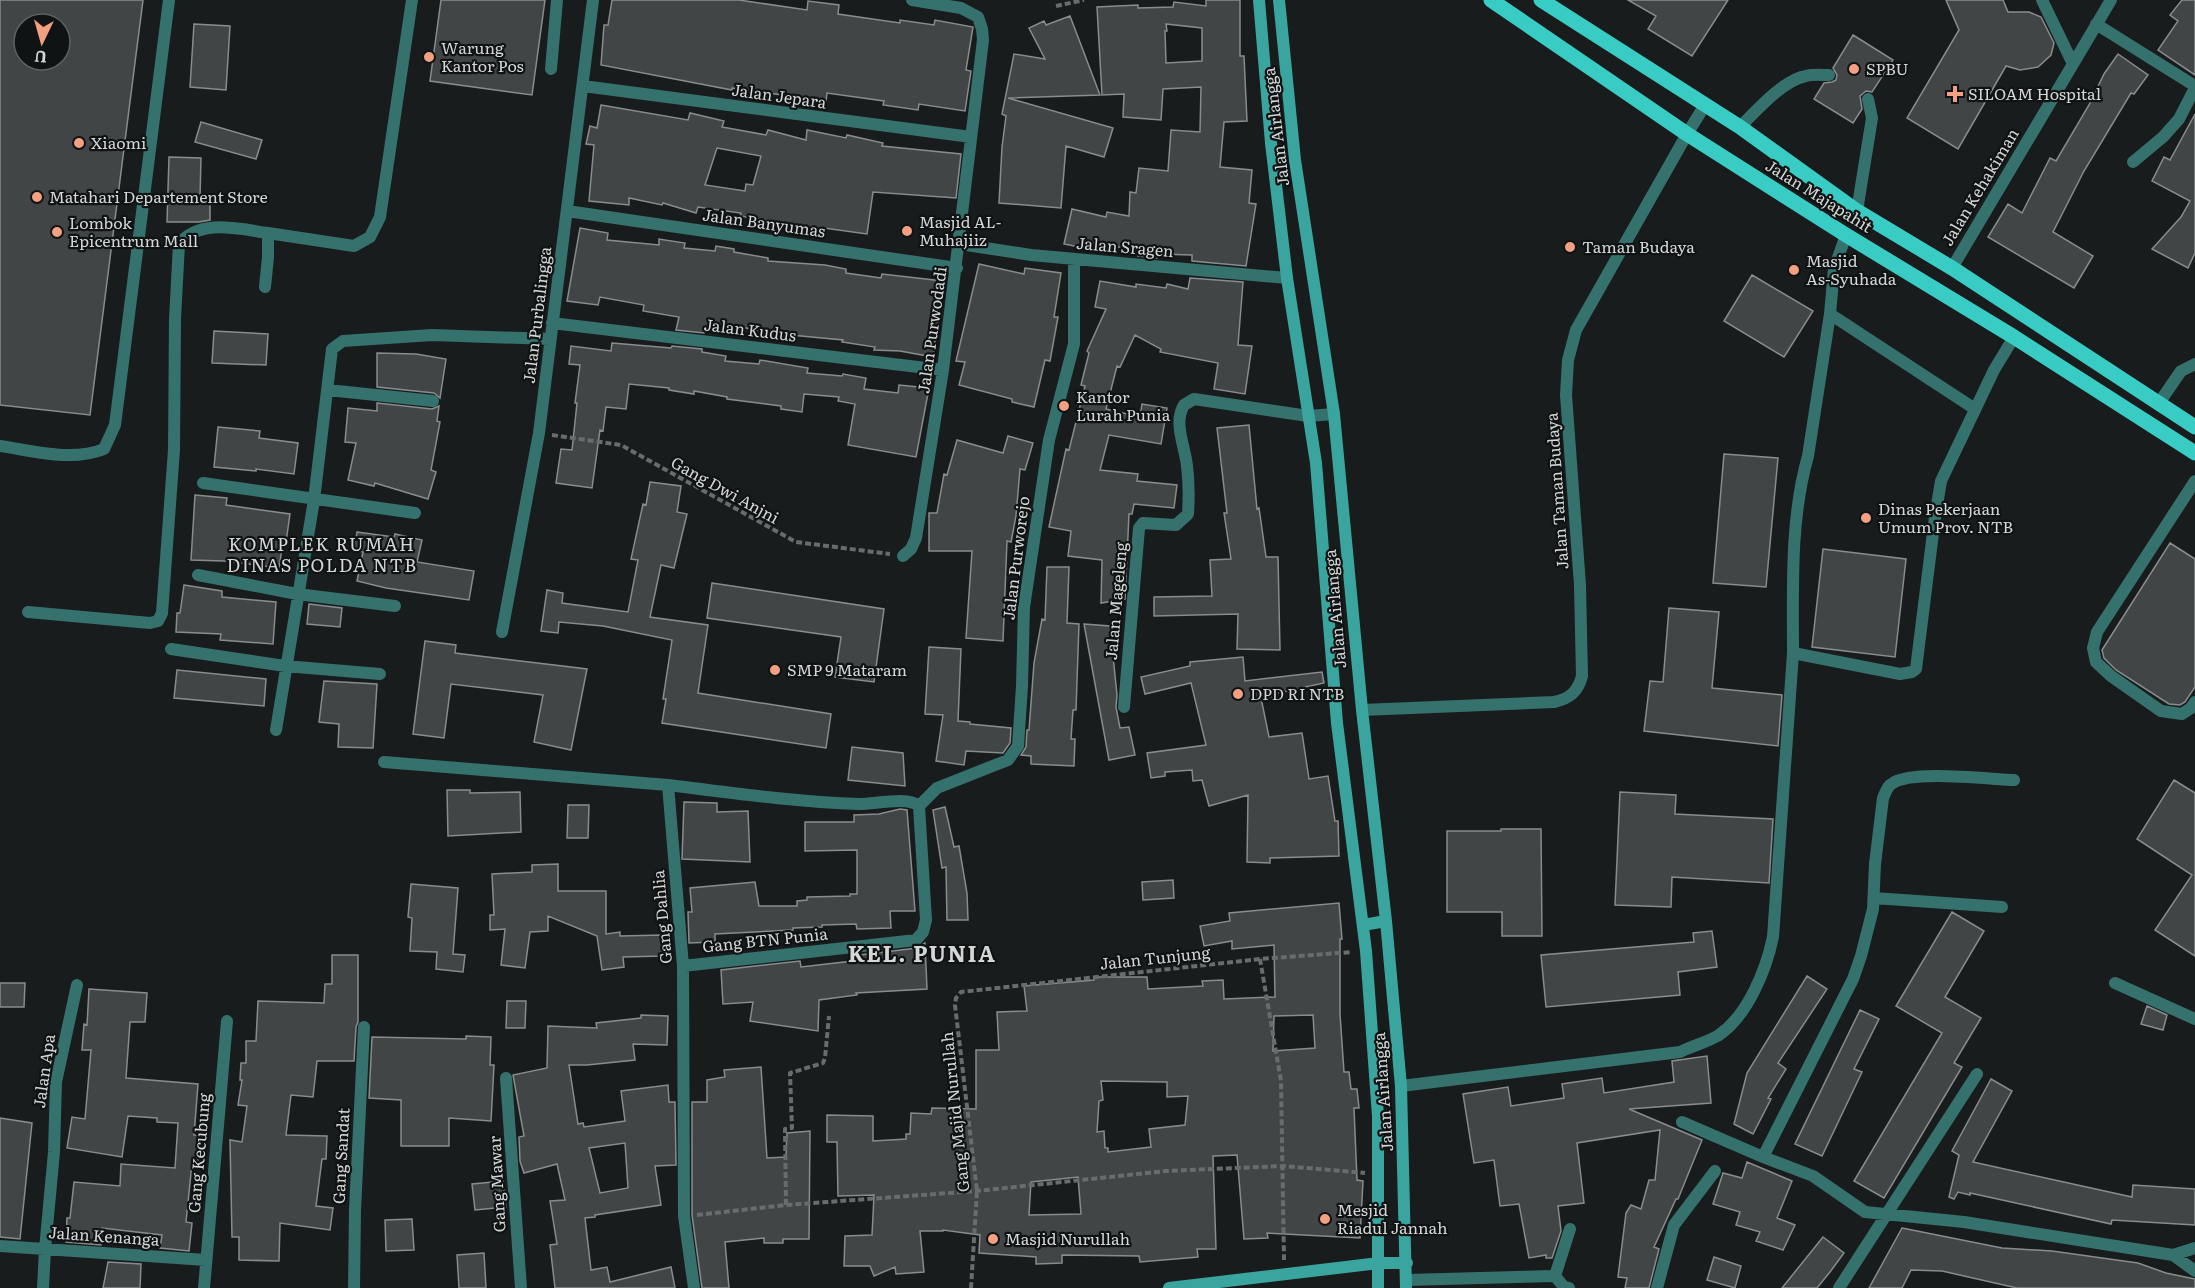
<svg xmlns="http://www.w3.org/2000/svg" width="2195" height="1288" font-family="Literata,serif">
  <rect width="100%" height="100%" fill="#191c1c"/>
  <path fill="#424545" stroke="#888c8c" stroke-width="1.5" fill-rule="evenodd" d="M0 0H143L90 415 0 405ZM24 24H60V60H24Z
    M441 0H545L532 95 430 81Z
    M612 0H739L807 10 808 1 839 5 838 14 900 23V20L934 25 935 20 973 27 966 70 971 71 965 111 919 104 918 110 883 105 884 101 827 93 826 101 732 88V90L601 65 604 25H608Z
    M1206 0H1240V56H1244L1247 121 1224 122 1220 167 1252 170 1249 203 1256 204 1246 266 1192 261V255L1157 254V258L1138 256V250L1086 242 1085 248 1064 244 1072 209 1106 217 1107 212 1129 216 1130 192 1136 193 1139 168 1168 171 1171 130 1200 132 1201 87 1163 89 1161 120 1123 117 1124 94 1102 95 1097 7 1138 5V8L1173 7 1174 2 1206 6ZM1166 24 1202 28V61L1166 63 1165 31H1167Z
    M1628 0H1728L1692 56 1648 29 1656 16Z
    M1946 0H2003L2008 12H2029L2041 17 2054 43 2051 55 2038 67 2020 70 2006 66 1958 149 1907 118 1959 30Z
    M2182 0H2195V75L2158 50 2178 21 2170 15Z
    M1070 16 1100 95 1008 98 1113 128 1104 157 1066 146 1061 208 999 203 1002 147 1006 116 1002 114 1014 54 1045 59 1029 28 1044 21 1046 25Z
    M194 24 230 26 226 90 190 87Z
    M1853 35 1893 60 1872 92 1866 91 1860 96 1862 109 1853 123 1814 99 1824 83 1832 82 1836 80 1837 75 1833 68Z
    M2118 54 2148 75 2134 94 2131 93 2084 171 2053 232 2093 256 2074 288 1988 237 2008 204 2022 213 2050 158 2056 161 2089 105 2104 74Z
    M601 105 688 120 690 113 724 121 722 127 766 135 768 130 806 140 807 130 846 138 847 135 883 143 882 146 961 154 956 198 873 192 867 234 824 228 823 230 800 226 799 229 772 224V221L740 216 741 213 698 207 696 213 663 203 662 205 629 198V205L589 201 594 145 586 144 590 126 597 128ZM717 148 761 156 753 185 746 184 745 191 705 185Z
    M2195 114V253L2188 268 2152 249 2181 217 2190 201 2152 181 2164 157 2170 160Z
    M201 122 262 140 256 159 195 142Z
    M169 157 201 158 200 198H210V220L199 222H167Z
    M580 228 608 233 607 240 659 245V239L685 243 684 248 715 251 716 246 734 249V252L768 258V261L825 265 846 269V273L881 278 882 274 943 281 933 357 900 351 874 350 875 347 842 342 843 340 769 333 732 325 731 330 705 328 704 333 676 330 679 317 643 311 644 305 600 297 598 305 567 301Z
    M979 264 1024 274 1025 268 1061 273 1054 317H1058L1050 361 1045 360 1034 407 1012 402V399L959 385 965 362 956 361Z
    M1752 275 1813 311 1784 357 1724 321Z
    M1190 278 1243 282 1238 345 1252 346 1245 394 1214 389 1218 363 1160 352 1161 349 1135 335 1120 367 1117 366 1106 409 1140 417 1142 404 1167 408 1161 444 1109 435 1100 470 1138 474 1137 481 1177 485 1174 508 1134 504 1132 514H1129L1125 599 1101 603 1102 560 1068 556 1071 531 1049 527 1066 449 1069 450 1085 386 1081 385 1089 353 1087 351 1106 309 1095 307 1100 281 1136 287V284L1166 288 1167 284 1188 289Z
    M214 331 268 334 266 365 212 363Z
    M612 343 671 348 672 346 702 349V352L726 356 725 361 759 364 760 360 808 368 807 373 842 376 843 374 866 378 864 389 898 393 899 385 929 388 916 457 848 445 855 404 838 401 839 397 804 394 802 412 781 409V406L727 399V397L694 391V394L669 390V388L629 384 626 409 606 407 603 431 600 430 592 488 556 483 561 449 572 450 577 403H575L580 365 569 364 571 346 611 351Z
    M377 353 416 354 446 359 440 398 434 393 377 387Z
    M377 403 432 409 439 406 437 421 440 422 431 470 436 472 428 499 375 483 374 486 348 480 356 443 345 442 348 408 377 411Z
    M1249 425 1257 509 1259 508 1266 557H1278L1280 650 1237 649 1238 614 1154 616V597L1212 596 1210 560 1231 559 1224 513H1227L1217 428Z
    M218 427 260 431 259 438 298 443 294 474 256 469V471L214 467Z
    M1008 436 1033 443 1025 470 1020 469 1016 516 1011 542 1007 541 1003 641 966 638 972 551H929V513H937L944 474 947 475 957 440 1003 453Z
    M1724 454 1778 458 1766 587 1713 583Z
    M650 482 681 486 677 512 687 514 674 568 661 565 650 617 708 625 698 693 831 714 826 748 662 723 666 699H663L672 640 603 626 559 622 558 633 541 631 547 590 563 593 562 603 628 612 638 560 631 559 643 504 646 505Z
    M195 495 227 498 226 505 290 514 286 542H283L279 568 224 561 191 560Z
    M357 532 394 537 395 534 422 540 417 562 474 571 469 600 386 588 357 581 363 552 354 550Z
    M2170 543 2195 559V687L2185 702 2180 705 2169 704 2116 670 2104 658 2102 650Z
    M1823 549 1906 559 1895 657 1812 647Z
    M1047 567H1069L1067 623 1079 624 1076 710H1073L1071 739H1075L1074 766 1031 764V756L1021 755 1026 747 1027 730H1029L1034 663 1042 619 1045 620Z
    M712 583 884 609 874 682 835 677 841 637 707 618Z
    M184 585 222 591V597L276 602 273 644 220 640 221 634 176 632 177 613H180Z
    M309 604 342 608 340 627 307 624Z
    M1669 608 1719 612 1712 688 1782 695 1778 746 1644 731 1650 681 1663 682Z
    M1084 624 1110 626 1117 695 1116 707 1120 728 1129 727 1135 755 1109 760Z
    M425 641 456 645 455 653 587 669 571 750 534 742 543 695 451 684 444 738 413 734Z
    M929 647 961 649 958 721 970 722V724L1011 728 1010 743 1003 753 966 751 964 765 936 761 943 715 925 714Z
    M1243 657 1245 681 1322 672 1324 683 1273 694 1274 697 1261 698 1269 737 1302 733 1309 779 1328 776 1335 821H1338L1339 856 1270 858V863L1247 862 1248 795 1209 806 1202 780 1193 781 1192 770 1165 772V776L1151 778 1147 753 1206 745 1191 683 1145 694 1141 677 1190 666V662Z
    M177 670 266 679 264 706 174 698Z
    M324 681 377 684 373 748 338 747 339 724 319 722Z
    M852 747 903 753 905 786 848 780Z
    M2174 780 2195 793V956L2155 930 2192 875 2137 839Z
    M447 790H470V793L520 792 521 832 448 836Z
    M1620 792 1676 795 1675 814 1773 819 1769 883 1672 877 1671 907 1615 905Z
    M684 802 717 803V812L748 811 750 862 682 859Z
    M568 805H589L588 838H567Z
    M945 807 954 847 959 846 967 893 968 920H947L946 867 942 868 933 810Z
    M900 809 907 810 915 911H890L891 928 857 929 856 924 822 925V927L793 928V930L715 934V942L689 943 688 912H692L690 888 755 882 759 906H797V901L807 900V897L850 896V894H857V850L805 851V822H854V815L879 814Z
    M1501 829H1541L1542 936H1502V912H1447V831H1501Z
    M558 864V891H606V934L620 932V936L662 935V956L623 957 624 967 602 970 597 936 548 916V931L530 932 525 968 501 965 505 929 490 930V915H494L492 874 532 872V865Z
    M1173 880 1174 898 1143 900 1142 882Z
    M411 884 458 888 453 954 465 955 463 972 436 969 437 952 410 951 412 918 408 917Z
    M1339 903 1342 939H1340V1014L1344 1072H1349L1351 1089H1357L1359 1108H1354L1357 1180 1363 1181 1360 1238 1267 1233 1268 1238 1244 1239 1237 1155 1213 1156 1216 1249H1197L1198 1257 1140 1262 1139 1256 1062 1255V1263L1036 1264V1257L979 1253 980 1235 943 1230V1231H920L924 1272 896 1274 895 1267 874 1276 870 1266H844L845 1236 872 1235 874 1195 838 1196 837 1142H827V1115L873 1116V1141L906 1139V1134H910L911 1113 931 1114 932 1108 976 1109V1050H999L997 1012 1027 1011 1024 986 1094 980V977H1147L1148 989 1203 986 1202 981 1223 980 1224 999 1275 997 1274 945 1232 949V941L1204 946 1200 926 1230 921 1229 913ZM1313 1015 1315 1048 1273 1051 1274 1016ZM1101 1081 1167 1082V1097L1188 1096 1185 1125 1149 1129 1151 1147 1108 1152V1148H1105L1104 1131 1097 1132 1099 1101 1103 1100ZM1078 1177 1081 1214 1029 1215 1031 1182Z
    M1952 912 1984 931 1945 997 1981 1018 1954 1063 1962 1067 1884 1198 1854 1181 1942 1033 1896 1006Z
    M1712 931 1717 967 1678 972 1680 995 1546 1007 1541 955 1694 942 1693 933Z
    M925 943 927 989 856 993 857 995 819 1000 818 1031 750 1021 753 1002 723 1004 721 970 800 961 801 967 861 960 860 955 917 948Z
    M332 955H358V1022L356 1027 354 1061H317L313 1097 291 1095 286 1135 327 1136 326 1159H322L316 1206 333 1208 330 1230 280 1223 279 1261 239 1260V1237H232L230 1140 242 1142 247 1106 238 1105 242 1080H240L241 1063H246V1041H256L258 1001 324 1003 325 984H332Z
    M1807 976 1827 989 1778 1063 1786 1069 1768 1098 1771 1099 1753 1134 1734 1124 1747 1073Z
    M0 983H25L24 1007H0Z
    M89 989 147 993 145 1022H130L126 1078 198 1084 194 1135 199 1136 198 1163H192L186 1222 192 1223 189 1251 160 1248 162 1235 102 1228 101 1245 66 1242 67 1218H70L74 1182 120 1186 121 1164 175 1168 178 1123 157 1122V1118L128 1116 122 1157 67 1148 72 1117 85 1119 91 1050H82L84 1024 87 1025Z
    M507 1001H526L525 1028H506Z
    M2147 1006 2167 1015 2163 1030 2141 1024Z
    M1860 1010 1879 1019 1854 1069 1862 1072 1822 1156 1795 1144Z
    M641 1015 668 1016 667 1045 633 1044 635 1060 587 1065H569L578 1124 583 1123 584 1127 625 1121 621 1091 668 1085 669 1102H675L676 1165 655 1166 661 1205 595 1215V1217L585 1218 591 1270 607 1267 610 1282 671 1267 675 1288H555L550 1245 557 1244 550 1201 565 1200 557 1164 524 1173 520 1161 519 1137 524 1136 513 1075 547 1068 548 1026 597 1028 596 1023 641 1018ZM625 1143 628 1188 600 1193 589 1148Z
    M466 1036 491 1037 490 1065H494L491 1121 449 1118V1146H401V1100L369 1098 372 1037 466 1039Z
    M1707 1056 1711 1103 1629 1109 1702 1140 1678 1199H1676L1654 1247 1659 1249 1649 1288H1625L1627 1278 1618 1277 1626 1213 1631 1205 1641 1209 1649 1180H1655L1660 1130 1577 1143 1584 1203 1558 1206 1561 1231 1552 1258H1546V1255L1529 1258 1519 1204 1500 1206 1494 1160 1474 1163 1463 1094 1508 1087 1511 1106 1564 1098 1562 1084 1602 1078 1604 1093 1674 1082 1672 1061Z
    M761 1067 767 1158 786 1157 787 1133 810 1131 809 1239H783V1243H764V1238L725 1242 729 1288H702L692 1215V1102H707V1080L725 1077 724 1070Z
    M1991 1079 2012 1091 1973 1162 2132 1197 2133 1185 2195 1189V1225L2112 1220 2111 1224 1970 1193V1195L1958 1192 1954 1199 1949 1197 1959 1155 1952 1151Z
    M0 1118 32 1123 20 1239 0 1237Z
    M1747 1162 1792 1181 1777 1218 1795 1225 1783 1250 1756 1241 1760 1232 1736 1225 1740 1212 1713 1204 1723 1173 1742 1178Z
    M503 1181 506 1207 475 1210 472 1184Z
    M412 1219 414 1250 386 1251 385 1220Z
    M1902 1228 2002 1248 2052 1251 2138 1263 2166 1273 2195 1279V1288H2017L1942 1271 1911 1270 1902 1288H1869Z
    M1823 1237 1844 1253 1830 1272 1817 1288H1782Z
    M484 1253 486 1288H459L457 1255Z
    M1714 1257 1741 1266 1735 1288 1707 1280Z
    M108 1262 141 1264 140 1288H103Z"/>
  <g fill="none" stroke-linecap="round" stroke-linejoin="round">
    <path stroke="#696c6c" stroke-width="4" stroke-dasharray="6 3" stroke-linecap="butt" d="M1056 6 1084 0
      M552 435 621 445 796 542 890 554
      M1260 959 1281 1081 1284 1260
      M786 1205 785 1129 792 1128 790 1073 823 1063 825 1058 829 1016
      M697 1215 786 1205 977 1191 1166 1171 1284 1166 1365 1173
      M971 1288 977 1191 955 1005 956 998 961 992 1260 959 1352 952"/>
    <path stroke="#35726e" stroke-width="12" d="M551 69 557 0
      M1740 127C1756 111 1783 80 1806 76 1813 74 1822 75 1829 75
      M1857 211 1872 118 1868 99
      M1846 235 1834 269 1830 314 1808 456C1790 519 1793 588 1793 653L1900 674 1912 672 1916 669 1935 517 1941 481 1994 370 2014 337
      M265 287 268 257V233L354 246 370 237 380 217 412 0
      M1830 314 1975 409
      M2159 403 2181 371 2195 364
      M0 446C34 451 72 462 104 449L115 425 169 0
      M2195 481 2097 632 2093 648 2096 662 2111 676 2161 711 2182 714 2191 708 2195 702
      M28 612 150 623 158 621 162 613 174 450 175 319 179 244C200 218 239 229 268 233
      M1362 710 1554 702C1569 699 1578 692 1582 676L1580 585 1566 395 1568 360 1576 330 1687 134 1705 105
      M1401 1086 1680 1052C1692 1046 1708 1042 1719 1035 1748 1015 1766 970 1773 937L1793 653"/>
    <path stroke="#35726e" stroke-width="12" d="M2042 0 2073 64
      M2096 24 2195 86
      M583 86 971 137
      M2133 162 2163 137 2179 119 2195 88
      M567 211 957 268
      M960 244 1031 255 1287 278
      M1952 268 2111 0
      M552 323 943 370
      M328 390 433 401
      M203 483 415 513
      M903 556 911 549 916 538 943 370 983 40 982 29 978 17 961 8 912 0
      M198 575 297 594 395 606
      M502 632 539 433 593 0
      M171 649 285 666 380 674
      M1124 707 1139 528 1143 523 1176 525 1188 514C1189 498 1189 482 1187 466 1185 446 1173 423 1184 405L1194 399 1308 416 1334 414
      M276 730 314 500 332 349 343 341 432 335 550 339
      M384 762 668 785
      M919 806 937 788 1008 760 1018 746 1022 686 1024 607 1049 440 1074 344V259
      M1874 898 2002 907
      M683 966 916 940 923 932 926 920 919 806C908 796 875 804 860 804 796 802 732 793 668 785L683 966 684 1216 694 1288
      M2115 983 2195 1019
      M506 1078 521 1288
      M1682 1122 1763 1157 1813 1176 1865 1212 1964 1222 2173 1255 2195 1248
      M1763 1157 1853 979 1861 956 1873 909 1875 864 1883 798C1886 792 1887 786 1893 783 1913 770 1987 779 2014 780
      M0 1246 206 1260
      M2173 1255 2195 1271
      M1555 1276 1570 1229
      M1407 1280 1555 1276 1564 1287 1569 1288
      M43 1288 45 1249 54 1152 56 1082 77 985
      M204 1288 227 1021
      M354 1288 355 1210 364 1027
      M1657 1288 1674 1225 1715 1171
      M1839 1288 1977 1074"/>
    <path stroke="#3aa59e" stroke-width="12" d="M1259 0 1271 143 1287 278 1316 463 1337 723 1366 951 1378 1116V1288
      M1279 0 1295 160 1334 414 1362 710 1386 921 1401 1086 1406 1288
      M1363 925 1386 921
      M1169 1288 1379 1263H1407"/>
    <path stroke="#38ccc4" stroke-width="15" d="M1491 0 1687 134 1846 235 2014 337 2195 453
      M1541 0 1740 127 1857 211 1952 268 2195 427"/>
  </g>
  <g fill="#f2a081" stroke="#101313" stroke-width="2">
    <circle cx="429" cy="57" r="6"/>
    <circle cx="1854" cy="69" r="6"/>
    <path d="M1952 85h6v6h6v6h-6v6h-6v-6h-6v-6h6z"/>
    <circle cx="79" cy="143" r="6"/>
    <circle cx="37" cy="197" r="6"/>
    <circle cx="907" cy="231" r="6"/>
    <circle cx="57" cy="232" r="6"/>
    <circle cx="1570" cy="247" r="6"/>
    <circle cx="1794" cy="270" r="6"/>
    <circle cx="1064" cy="406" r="6"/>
    <circle cx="1866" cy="518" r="6"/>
    <circle cx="775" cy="670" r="6"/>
    <circle cx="1238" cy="694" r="6"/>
    <circle cx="1325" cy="1219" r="6"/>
    <circle cx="993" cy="1239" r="6"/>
  </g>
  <g text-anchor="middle" stroke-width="4.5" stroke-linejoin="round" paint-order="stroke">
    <g font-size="16" fill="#d5d7d7" stroke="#101313" text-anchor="start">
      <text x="441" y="54">Warung<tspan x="441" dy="18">Kantor Pos</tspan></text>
      <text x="1866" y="75">SPBU</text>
      <text x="1968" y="100">SILOAM Hospital</text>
      <text x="91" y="149">Xiaomi</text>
      <text x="49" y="203">Matahari Departement Store</text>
      <text x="919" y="228">Masjid AL-<tspan x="919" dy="18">Muhajiiz</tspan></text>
      <text x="69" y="229">Lombok<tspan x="69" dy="18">Epicentrum Mall</tspan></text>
      <text x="1582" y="253">Taman Budaya</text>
      <text x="1806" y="267">Masjid<tspan x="1806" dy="18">As-Syuhada</tspan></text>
      <text x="1076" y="403">Kantor<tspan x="1076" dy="18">Lurah Punia</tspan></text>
      <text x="1878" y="515">Dinas Pekerjaan<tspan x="1878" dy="18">Umum Prov. NTB</tspan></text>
      <text x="787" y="676">SMP 9 Mataram</text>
      <text x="1250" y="700">DPD RI NTB</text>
      <text x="1337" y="1216">Mesjid<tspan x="1337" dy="18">Riadul Jannah</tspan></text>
      <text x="1005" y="1245">Masjid Nurullah</text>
    </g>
    <g font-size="16" fill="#d5d7d7" stroke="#101313">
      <text transform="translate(779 96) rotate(8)" y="6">Jalan Jepara</text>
      <text transform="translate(1276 127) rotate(-97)" y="6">Jalan Airlangga</text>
      <text transform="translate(1980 187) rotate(-59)" y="6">Jalan Kehakiman</text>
      <text transform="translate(1819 196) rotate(32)" y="6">Jalan Majapahit</text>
      <text transform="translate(764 223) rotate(8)" y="6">Jalan Banyumas</text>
      <text transform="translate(1125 247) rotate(5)" y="6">Jalan Sragen</text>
      <text transform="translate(537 315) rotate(-83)" y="6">Jalan Purbalingga</text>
      <text transform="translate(750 330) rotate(7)" y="6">Jalan Kudus</text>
      <text transform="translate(932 330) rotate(-82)" y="6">Jalan Purwodadi</text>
      <text transform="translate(725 490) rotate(29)" y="6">Gang Dwi Anjni</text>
      <text transform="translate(1557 491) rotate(-94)" y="6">Jalan Taman Budaya</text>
      <text transform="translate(1016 558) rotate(-83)" y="6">Jalan Purworejo</text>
      <text transform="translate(1116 601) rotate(-85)" y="6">Jalan Mageleng</text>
      <text transform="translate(1335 609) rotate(-95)" y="6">Jalan Airlangga</text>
      <text transform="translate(662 917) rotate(-95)" y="6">Gang Dahlia</text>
      <text transform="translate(765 940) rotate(-6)" y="6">Gang BTN Punia</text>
      <text transform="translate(1155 958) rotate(-6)" y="6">Jalan Tunjung</text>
      <text transform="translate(44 1071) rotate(-82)" y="6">Jalan Apa</text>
      <text transform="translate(1383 1092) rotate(-94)" y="6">Jalan Airlangga</text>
      <text transform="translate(955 1112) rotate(-96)" y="6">Gang Majid Nurullah</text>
      <text transform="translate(199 1153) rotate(-85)" y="6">Gang Kecubung</text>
      <text transform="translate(341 1156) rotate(-87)" y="6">Gang Sandat</text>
      <text transform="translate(497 1184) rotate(-93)" y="6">Gang Mawar</text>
      <text transform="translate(104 1236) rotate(4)" y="6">Jalan Kenanga</text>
    </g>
    <g font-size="18" letter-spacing="1.5" fill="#d5d7d7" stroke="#101313">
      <text x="322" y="551">KOMPLEK RUMAH<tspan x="322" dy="21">DINAS POLDA NTB</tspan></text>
    </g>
    <g font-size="22" font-weight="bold" letter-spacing="1.5" fill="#d5d7d7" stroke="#101313">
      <text x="922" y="962">KEL. PUNIA</text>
    </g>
  </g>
  <g transform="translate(42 42) rotate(185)"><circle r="28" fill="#101313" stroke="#5f6161" stroke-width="1.5"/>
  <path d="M0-4.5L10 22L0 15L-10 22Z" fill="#f2a081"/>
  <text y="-9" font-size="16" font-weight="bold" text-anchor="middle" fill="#d5d7d7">U</text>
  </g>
</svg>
